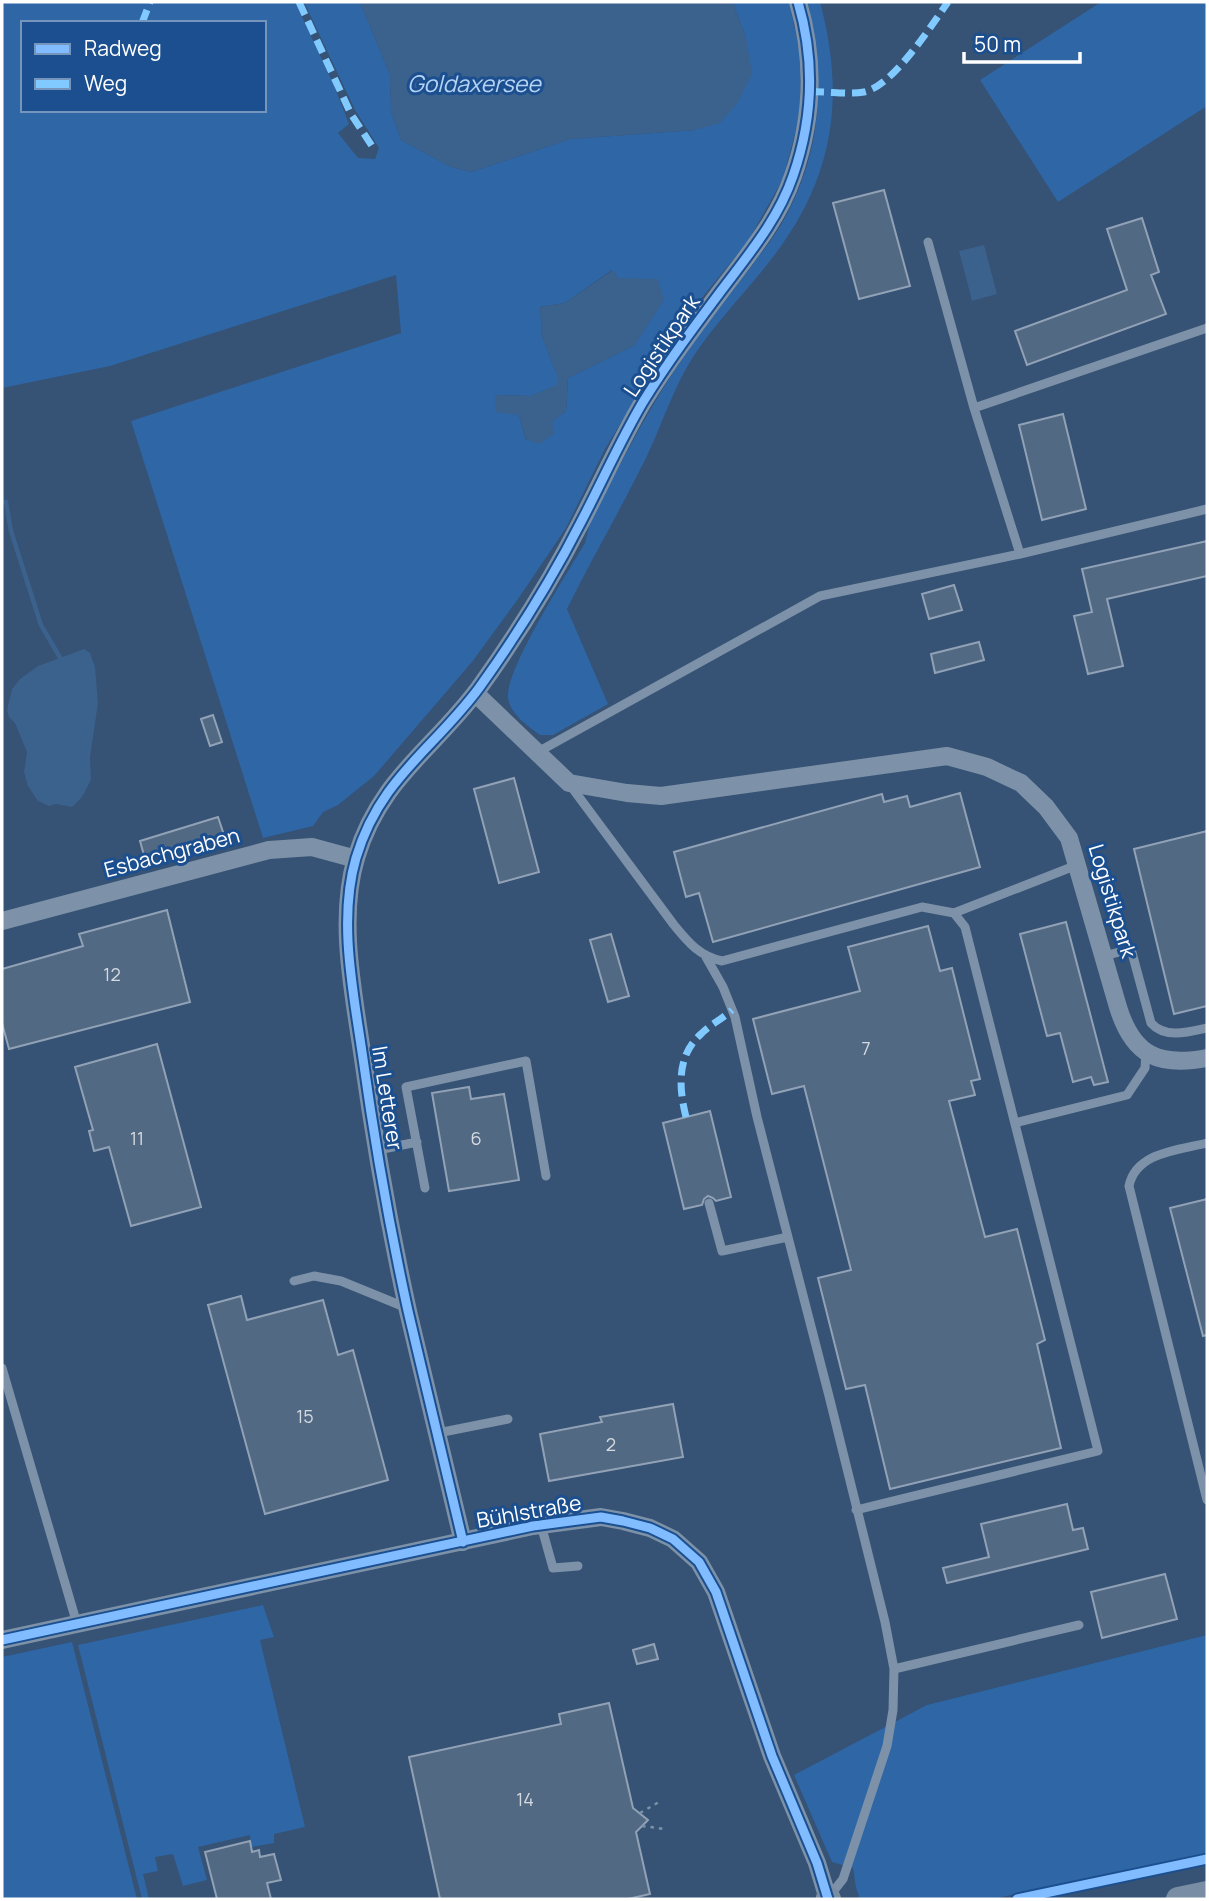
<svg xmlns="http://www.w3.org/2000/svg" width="1209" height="1901" font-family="Manrope,sans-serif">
  <rect width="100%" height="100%" fill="#365274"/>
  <path fill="#2f66a5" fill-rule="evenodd" d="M2 2H295L333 83 349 124 338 133 358 158 375 159 379 148 355 110 304 2H360L390 75 391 111 401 140 451 167 471 172 570 139 695 130 746 38 733 2H789L801 58 800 115 783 179 748 241 697 304 666 349 605 449 566 528 518 599 472 662 374 776 338 805 323 812 313 826 263 838 131 421 401 333 396 275 110 366 2 388ZM23 23H264V110H23ZM612 270 618 278 635 345 568 378 566 411 526 440 519 415 496 395 531 396 558 385 557 375 542 336 540 307 565 303Z
    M807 2H820C845 95 835 174 776 253 750 288 717 320 693 357 673 388 662 425 646 458 621 509 592 558 567 609L608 704 553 735H540C528 726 510 714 508 698 505 670 568 572 585 543L590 523C619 466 648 409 684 356 705 327 726 299 748 271 761 253 777 234 787 214 823 146 825 75 807 2Z
    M1101 2H1207V106L1058 202 980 80Z
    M263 1605 274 1637 260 1640 305 1827 274 1834V1843L251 1847 250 1835 198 1847 207 1880 183 1886 173 1854 155 1857 158 1871 143 1874 149 1899H142L78 1645Z
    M1207 1635V1854L992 1899H860L856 1888 853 1868 832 1862 794 1775 927 1705Z
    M72 1642 137 1899H2V1657Z"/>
  <path fill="#3b618d" d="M360 2H733L746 38 752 74 738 102 720 123 695 130 570 139 471 172 451 167 401 140 391 111 390 75Z
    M984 245 997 294 972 301 959 251Z
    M613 270 618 278 658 279 664 300 635 345 568 378 566 411 552 422 554 434 539 444 526 439 519 415 496 412 495 395 531 396 557 385V375L542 336 540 307 565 303Z
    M84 649 90 653 95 667 98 703 90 757 91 780 82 797 72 807 56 804 49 806 38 801 28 786 24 772 27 752 15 723 9 717 7 710 12 689 20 679 38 666Z"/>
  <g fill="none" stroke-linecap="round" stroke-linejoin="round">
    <path stroke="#3b618d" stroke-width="4.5" d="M2 502H6L11 531 41 625 62 661"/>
  </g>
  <path fill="#526984" stroke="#92a2b6" stroke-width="2" d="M884 190 910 286 859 299 833 203Z
    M1142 218 1159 272 1151 275 1166 314 1027 365 1015 331 1127 290 1107 229Z
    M1063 414 1086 509 1042 520 1019 425Z
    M1207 541V576L1107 599 1123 666 1088 674 1074 616 1092 612 1082 569Z
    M954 585 962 610 929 619 922 594Z
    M979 642 984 660 935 673 931 654Z
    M213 715 222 742 210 746 201 719Z
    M514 778 539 872 499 883 474 789Z
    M960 793 980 867 713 942 699 893 686 897 674 852 882 794 884 802 907 796 910 807Z
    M218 817 224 835 145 859 140 841Z
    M1207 831V1006L1174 1014 1134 849Z
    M167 910 190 1002 9 1049 2 1023V969L83 946 79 934Z
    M1066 922 1108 1082 1094 1085 1091 1077 1073 1082 1060 1033 1047 1036 1020 934Z
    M928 926 940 971 952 968 980 1079 971 1081 975 1095 949 1101 985 1237 1017 1229 1045 1340 1037 1344 1061 1448 890 1489 865 1385 846 1389 818 1278 851 1270 804 1086 772 1094 753 1019 860 991 848 947Z
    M611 934 629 996 608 1002 590 940Z
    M157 1044 201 1207 131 1226 109 1147 94 1151 89 1131 93 1130 75 1067Z
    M469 1087 471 1099 504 1094 519 1180 449 1191 432 1093Z
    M710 1111 731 1197 716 1201 713 1198 708 1196 704 1199 702 1205 684 1209 663 1123Z
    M1207 1199V1335L1203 1336 1170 1208Z
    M241 1296 247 1320 323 1300 338 1355 353 1350 388 1480 265 1514 208 1305Z
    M673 1404 683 1457 549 1481 540 1434 602 1422 600 1417Z
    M1067 1504 1073 1530 1083 1528 1088 1549 947 1583 943 1568 989 1557 981 1524Z
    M1165 1574 1177 1619 1102 1638 1091 1592Z
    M654 1644 658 1659 637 1664 633 1650Z
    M609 1703 633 1808 648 1820 636 1832 650 1894 628 1899H440L409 1757 561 1724 559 1714Z
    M250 1841 252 1852 259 1850 260 1857 274 1854 281 1880 267 1883 271 1899H217L205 1852Z"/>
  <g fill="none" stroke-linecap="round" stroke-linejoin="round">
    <path stroke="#7d92a8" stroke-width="2.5" stroke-dasharray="3.5 5" stroke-linecap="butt" d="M640 1813 659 1802
      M642 1826 665 1829"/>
    <path stroke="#7d92a8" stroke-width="9" d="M928 242 974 408 1020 554
      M974 408 1207 328
      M536 753 820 596 1020 554 1207 509
      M570 785 674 925C688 942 699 956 722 961L922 907 954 913 965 927 1098 1451 856 1510
      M954 913 1077 865
      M1104 956 1131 949 1151 1023C1165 1039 1189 1032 1207 1028
      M706 957 723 987 735 1017 757 1117 829 1396 885 1622 894 1669 893 1710 887 1746 843 1879 829 1897
      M1015 1123 1127 1095 1145 1068 1146 1052
      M1207 1143C1179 1150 1136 1152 1129 1186L1207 1500
      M378 1150 417 1142
      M425 1188 406 1087 526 1061 546 1176
      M709 1203 722 1251 788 1237
      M294 1281 314 1276 341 1281 407 1308
      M2 1368 77 1624
      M438 1433 508 1419
      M541 1525 553 1568 578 1566
      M894 1669 1079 1625"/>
    <path stroke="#7d92a8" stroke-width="18" d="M475 693 569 783 627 793 661 796 947 756 987 767 1021 783 1046 807 1069 838 1118 1007C1133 1056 1159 1067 1207 1058
      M2 921 269 850 312 847 356 859
      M463 1542C445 1464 426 1388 408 1311 389 1225 374 1138 362 1052 353 990 338 919 356 858 380 778 433 750 479 688 517 635 551 581 581 522 602 482 620 441 643 402 667 363 694 327 721 291 748 255 778 220 793 176 813 119 815 60 798 2
      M2 1640 533 1526 601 1517 623 1521 650 1528 673 1539 699 1562 716 1592 772 1756 817 1863 828 1899"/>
    <path stroke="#798da4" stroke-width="24" d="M828 1898 829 1899
      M1178 1899 1207 1893"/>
    <path stroke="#80caff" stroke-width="7" stroke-dasharray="14 7" stroke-linecap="butt" d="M299 2 351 114 372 146
      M142 23 150 2
      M810 92C827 91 848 95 864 92 893 86 931 26 948 2
      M686 1117C679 1089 676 1056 701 1034 710 1025 722 1019 732 1010"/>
    <g stroke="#1b4f8f" stroke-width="13">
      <path id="cycleway" d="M463 1542C445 1464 426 1388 408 1311 389 1225 374 1138 362 1052 353 990 338 919 356 858 380 778 433 750 479 688 517 635 551 581 581 522 602 482 620 441 643 402 667 363 694 327 721 291 748 255 778 220 793 176 813 119 815 60 798 2
        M2 1640 533 1526 601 1517 623 1521 650 1528 673 1539 699 1562 716 1592 772 1756 817 1863 828 1899
        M1017 1899 1207 1859"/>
    </g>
    <use href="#cycleway" stroke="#80bcff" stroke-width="9"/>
  </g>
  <g text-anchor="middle" stroke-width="6" stroke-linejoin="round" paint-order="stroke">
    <g font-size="18" fill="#d4dae0">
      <text x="112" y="981">12</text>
      <text x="866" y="1055">7</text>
      <text x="137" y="1145">11</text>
      <text x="476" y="1145">6</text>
      <text x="305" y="1423">15</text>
      <text x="611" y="1451">2</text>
      <text x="525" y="1806">14</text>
    </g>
    <g font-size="21" fill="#fff" stroke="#1b4f8f">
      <text transform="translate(662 346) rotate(-56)" y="7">Logistikpark</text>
      <text transform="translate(172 853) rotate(-15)" y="7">Esbachgraben</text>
      <text transform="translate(1112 901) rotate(73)" y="7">Logistikpark</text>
      <text transform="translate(387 1098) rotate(81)" y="7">Im Letterer</text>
      <text transform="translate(529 1512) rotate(-10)" y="7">Bühlstraße</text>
    </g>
    <g font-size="23" font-style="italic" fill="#b5d3f5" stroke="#1b4f8f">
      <text x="474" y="92">Goldaxersee</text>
    </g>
  </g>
  <rect width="1209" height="1901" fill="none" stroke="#ffffff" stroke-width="7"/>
  <rect x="21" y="21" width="245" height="91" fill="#1b4f8f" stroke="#7695bc" stroke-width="2"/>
  <rect x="35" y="44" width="35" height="10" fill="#80bcff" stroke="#7695bc" stroke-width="2"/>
  <text x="84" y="56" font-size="21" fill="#ffffff">Radweg</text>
  <rect x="35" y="79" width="35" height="10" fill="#80caff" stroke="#7695bc" stroke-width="2"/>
  <text x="84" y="91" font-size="21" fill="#ffffff">Weg</text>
  <path d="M964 52v10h116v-10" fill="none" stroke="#ffffff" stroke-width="3.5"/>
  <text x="974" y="52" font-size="21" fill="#ffffff" stroke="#1b4f8f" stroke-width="5" paint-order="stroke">50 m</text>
</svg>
